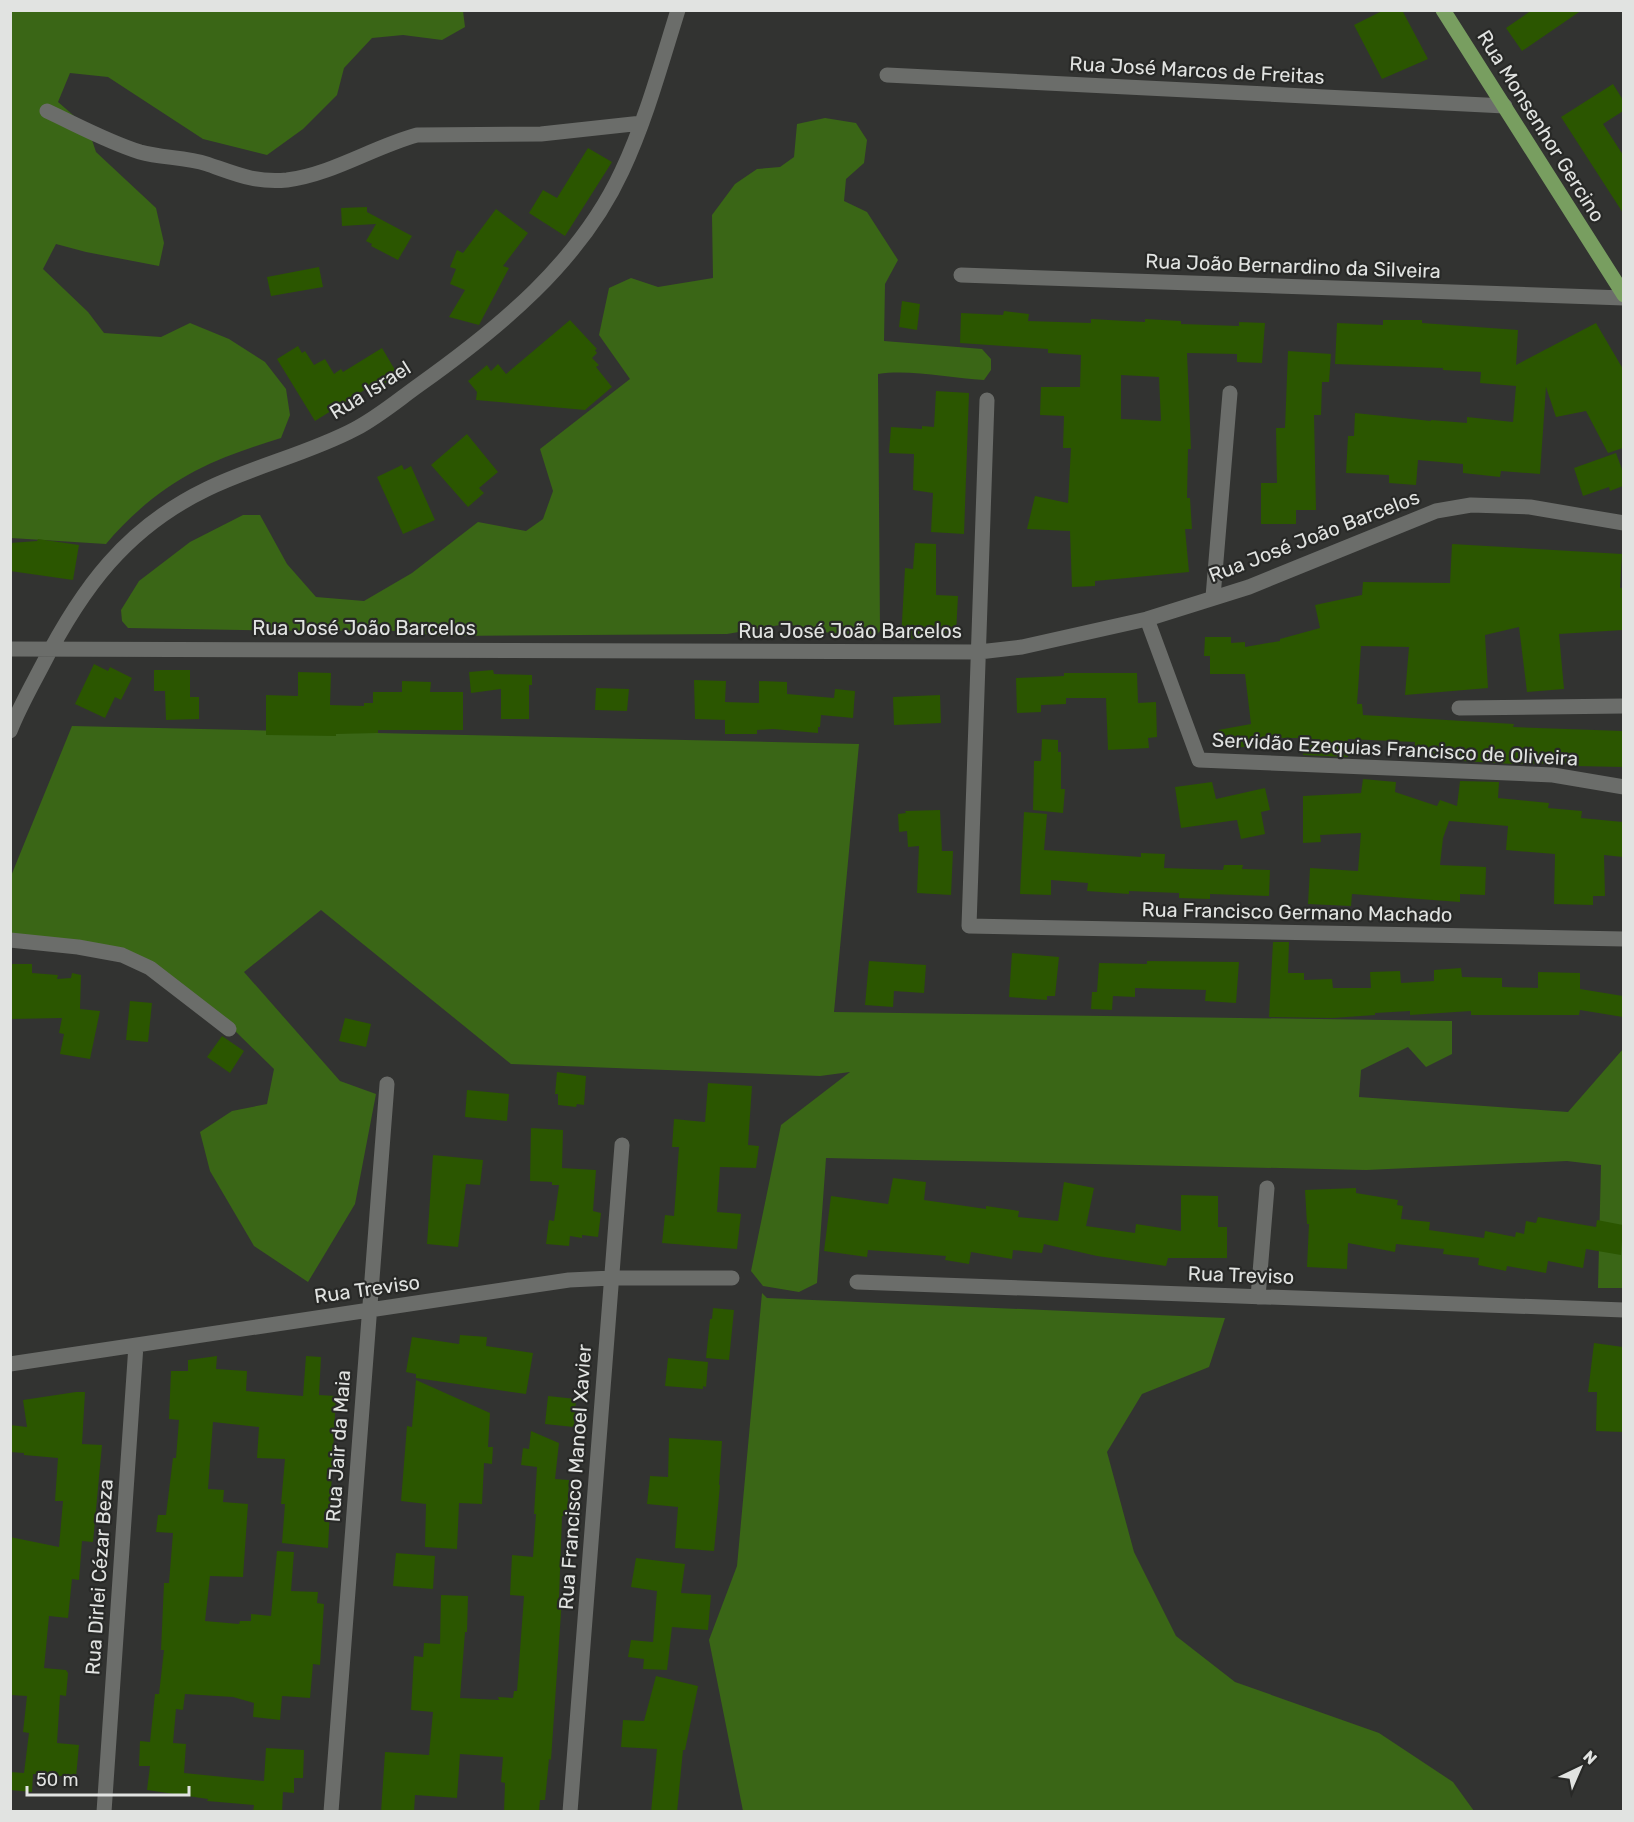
<svg xmlns="http://www.w3.org/2000/svg" width="1634" height="1822" font-family="Rubik,sans-serif">
  <rect width="100%" height="100%" fill="#323331"/>
  <path fill="#3a6616" d="M10 11H463L465 27 442 40 403 35 372 38 344 68 337 95 303 129 267 155 203 139 108 77 70 73 58 102 88 128 96 152 156 208 164 243 159 266 86 252 56 244 43 269 88 312 104 333 161 337 190 323 229 339 265 362 286 389 290 415 281 438C252 447 222 457 195 471 162 488 129 516 106 544L11 538Z
    M825 118 856 123 867 140 864 163 846 179 844 201 867 212 898 260 885 284 884 341 982 349 991 359V370L984 380C951 378 909 369 878 374L880 631 876 635 830 633 786 624 727 634 445 636 383 630 307 631 128 628 122 621 121 610 139 581 190 542 243 515H260L287 564 316 597 364 601 412 573 478 522 526 531 543 519 553 491 540 449 630 379 599 335 609 288 631 278 658 287 713 278 712 215 735 184 757 169 780 167 794 157 797 124Z
    M72 726 859 744 834 1012 1452 1021V1054L1426 1067 1408 1047 1361 1070 1359 1097 1568 1112 1623 1049V1288H1598L1601 1165 1567 1161 1366 1170 826 1158 817 1283 799 1292 763 1286 751 1271 781 1125 850 1072 820 1076 511 1064 321 910 244 972 340 1081 376 1094 355 1204 308 1282 254 1246 210 1171 200 1132 232 1111 267 1104 274 1069 230 1026 150 961 11 935V876Z
    M762 1293 767 1298 1225 1318 1209 1367 1142 1394 1107 1452 1134 1552 1176 1636 1235 1682 1379 1733 1453 1782 1474 1811H743L709 1640 737 1566Z"/>
  <path fill="#2b5600" fill-rule="evenodd" d="M1384 10H1402L1428 59 1382 79 1354 25Z
    M1532 10H1582L1522 51 1506 28Z
    M1613 84 1623 100V111L1603 124 1623 155V213L1561 117Z
    M588 148 612 162 565 236 529 213 543 190 557 198Z
    M367 207V212L412 236 398 260 371 246 372 244 366 241 376 224 342 226 341 208Z
    M496 209 528 233 503 266 509 268 479 325 449 317 465 290 450 284 456 269 450 267 457 250 463 253Z
    M319 267 323 287 271 296 267 277Z
    M902 301 920 304 917 330 899 327Z
    M1004 311 1029 314 1028 321 1091 323V319L1145 322V319L1181 321V324L1239 326V322L1265 323 1262 363 1237 362V354L1187 353 1191 449H1188L1187 498H1190L1192 529H1185L1189 572 1095 581V586L1072 587 1070 531 1027 529 1035 496 1068 503 1071 448H1063L1064 416 1040 415 1041 387H1080L1081 355 1048 353V349L960 343 961 313 1003 315ZM1121 375 1159 377 1161 421 1121 419Z
    M570 320 597 349 595 350 597 353 592 358 599 365 596 367 612 387 585 410 476 400 477 392 468 381 487 365 491 371 498 364 506 374Z
    M1383 320H1422V323L1518 330 1516 365 1596 323 1623 369V448L1608 453 1586 411 1556 417 1546 387 1540 474 1501 471 1500 477 1463 473V464L1418 460 1416 485 1389 483V475L1346 473 1348 436H1354L1355 413 1431 421V420L1467 423V417L1513 422 1516 386 1480 383 1481 372 1443 370V368L1335 364 1337 323 1383 325Z
    M298 346 302 353 305 351 314 365 325 359 334 374 341 369 343 372 382 348 398 375 369 393 366 389 315 421 277 359Z
    M1288 351 1331 354 1329 382H1322L1321 415H1314L1316 510H1296V524H1261V483H1277L1276 428H1285Z
    M936 391 969 393 964 534 931 532 933 493 913 490 914 454 889 453 891 427 922 429V426L934 427Z
    M467 434 498 472 479 488 484 493 468 507 431 465Z
    M1616 453 1623 472V486L1610 491 1609 487 1583 496 1574 468Z
    M402 465 404 470 411 466 435 520 403 534 377 477Z
    M38 539 79 545 73 580 10 571V543L37 541Z
    M915 543 936 544V595L958 596 956 633 923 632V638L901 639 905 568 913 569Z
    M1452 544 1622 554 1620 588H1623V630L1559 634 1564 689 1527 692 1519 627 1485 635 1488 688 1405 695 1409 647 1361 646 1357 704H1362L1363 715 1514 724 1513 727 1623 731V767L1575 766 1574 763 1514 764 1462 761V758L1446 757V755L1414 750 1415 742 1348 739V757L1303 755V743H1300V738H1261V747H1232L1230 739H1219L1218 730 1251 724 1245 674H1210V656H1204L1205 637H1231V643L1245 642V647L1280 641V639L1320 628 1315 605 1362 595 1363 582 1450 583Z
    M94 664 108 671 110 667 132 678 121 700 115 697 105 718 75 704Z
    M154 670H190V697H199V719L166 720 165 691H154Z
    M493 670 494 674 532 675V685H529V719H501V689L471 693 469 672Z
    M298 672 331 673 330 705 364 706V703H373V692H402V681L431 682 430 692H463V730H378V733L336 734V736L266 735V695L298 696Z
    M1064 673H1137L1138 703 1156 702 1157 737 1148 738 1149 748 1108 750 1106 698H1066V704L1041 705V712L1017 713 1016 678 1064 676Z
    M694 680 726 681 725 702 759 703V681L787 682V694L834 698 835 689 855 691 853 718 821 715 820 727H818V733L773 729 757 730V734H725V720L695 719Z
    M596 688 629 689 627 711 595 710Z
    M940 695 941 723 894 725 893 697Z
    M1042 739 1058 740V752H1061V789H1065L1063 813 1033 810 1034 761H1041Z
    M1363 779 1396 782 1395 792 1437 806 1440 800 1457 806 1460 781 1499 782 1498 798 1549 803 1548 808 1582 811 1581 818 1623 822V857L1604 855 1605 896H1593V905L1554 904 1555 854 1506 850 1508 826 1449 821 1443 838 1440 865 1486 867 1485 895 1460 894V902L1352 894 1351 906 1308 904 1310 868 1358 871 1361 833 1320 835 1321 842 1303 843V796L1361 793Z
    M1212 782 1216 799 1265 788 1270 810 1261 812 1265 834 1241 839 1237 820 1181 828 1175 787Z
    M940 810 942 851H953L951 895 917 893 919 846 908 847 907 831 899 832 898 814 906 813 905 811Z
    M1024 812 1047 814 1044 850 1141 857V853L1165 854 1164 868 1223 870 1224 865H1243L1242 869 1270 870 1269 896 1210 894V899L1179 898V893L1129 891V894L1087 891 1088 883 1051 880V895L1020 894Z
    M1273 942H1289L1288 973H1304V980L1332 979 1333 988H1371L1370 972 1400 971 1401 983 1434 981V970L1461 968 1462 977 1502 978V987L1538 988V972L1580 973V989L1623 996V1017L1580 1010 1579 1015H1471V1011L1410 1015V1011L1375 1013V1015L1333 1018 1269 1017Z
    M1012 953 1059 957 1055 996H1047V1000L1009 997Z
    M869 961 926 965 924 993 894 991 893 1007 865 1005Z
    M1147 961 1239 962 1236 1003 1205 1001 1206 990 1135 988V997L1113 996 1112 1010 1091 1009 1092 992H1097L1099 963 1147 964Z
    M10 964H32V973L58 975 57 979 71 978 72 973 81 975 80 1009 100 1011 90 1059 60 1054 64 1034 59 1033 62 1018 10 1019Z
    M130 1001 152 1003 148 1042 126 1040Z
    M345 1018 371 1024 366 1047 339 1041Z
    M222 1036 244 1051 230 1073 207 1057Z
    M557 1072 586 1076 584 1105 577 1104 576 1107 558 1105V1094H555Z
    M708 1083 752 1086 748 1145 759 1146 756 1168 720 1167 717 1212 741 1214 737 1249 662 1243 665 1215 674 1216 679 1147H672L674 1119 705 1122Z
    M467 1090 509 1094 507 1121 465 1117Z
    M531 1128 563 1130 562 1168 596 1170 593 1211 601 1213 598 1237 582 1235V1238L570 1236 569 1246 546 1244 549 1220 554 1221 559 1185H552V1182L530 1181Z
    M433 1155 483 1160 480 1185 466 1184 458 1247 427 1244Z
    M893 1178 926 1182 924 1200 986 1209V1206L1019 1211 1018 1217 1058 1221 1064 1182 1094 1188 1086 1226 1135 1233 1136 1224 1181 1231V1195L1218 1196V1227H1227V1258H1168L1166 1266 1097 1256 1044 1244 1042 1253 1013 1250 1012 1259 971 1252 969 1264 945 1260 946 1256 868 1250 867 1257 824 1251 831 1196 888 1204Z
    M1356 1188V1193L1398 1200 1397 1205 1403 1206 1401 1219 1430 1222 1429 1230 1484 1238 1485 1231 1515 1237 1516 1232 1524 1234 1526 1221 1536 1223 1538 1217 1596 1227 1597 1220 1623 1225 1621 1255 1586 1249 1583 1268 1548 1261 1546 1273 1507 1266 1506 1271 1478 1265 1479 1258 1443 1254 1444 1249 1396 1244 1395 1252 1348 1243 1347 1269 1307 1267 1309 1224H1307L1305 1190Z
    M713 1308 734 1310 729 1360 706 1358 710 1319H712Z
    M460 1335 487 1337 486 1346 533 1353 526 1394 416 1378V1374L406 1372 412 1337 459 1344Z
    M1594 1343 1623 1347V1432L1596 1431 1597 1392H1588Z
    M217 1356 216 1369 247 1371 246 1391 303 1396 306 1356 321 1357 319 1395 336 1396 328 1548 282 1543 285 1504H281L285 1459 257 1458 259 1427 213 1422 208 1489 224 1490 223 1502 248 1504 243 1577 210 1576 205 1621 239 1624 240 1621H251V1614L271 1616 277 1551 294 1552 291 1591 318 1592 317 1603 324 1604 320 1665 313 1664 310 1698 282 1696 280 1720 253 1717 254 1703 233 1697 185 1694 183 1710 176 1709 173 1743 186 1744 184 1773 264 1781 266 1748 304 1750 303 1778H294V1793L283 1792 282 1812H253L254 1805 207 1801 208 1799 147 1790 150 1766H139L140 1741 150 1742 155 1694H159L164 1650H161L164 1583H169L173 1533 156 1532 158 1515H166L173 1458H176L179 1420 169 1419 171 1371H188V1360Z
    M668 1358 708 1362 706 1387 703 1386V1389L665 1386Z
    M416 1380 490 1413 488 1447H493L492 1464 484 1463 482 1504 459 1503 457 1549 425 1547 426 1504 401 1501 407 1426 412 1427Z
    M76 1392H85L82 1444 102 1445 93 1542 82 1541 79 1580 72 1579 68 1618 49 1616 44 1668 66 1670 68 1673 66 1696 60 1695 57 1743 79 1745 76 1777 33 1774 32 1792 10 1790V1772L24 1773 29 1733 23 1732 27 1696 10 1695V1537L59 1547 63 1501H55L58 1458 24 1455V1453L10 1452V1425L27 1427 23 1400Z
    M548 1396 576 1399 574 1427 545 1424Z
    M531 1431 559 1443 555 1479 569 1480 567 1516H562L559 1598H562L551 1760 549 1759 545 1800H540L539 1812H504L505 1783 501 1782 503 1757 460 1754 457 1798 415 1795 414 1812H381L385 1752 429 1755 433 1712 411 1710 414 1656 423 1657 424 1643 440 1644 441 1595 468 1596 467 1632H465L460 1698 499 1700 498 1697 513 1698 514 1691H517L524 1596 510 1595 512 1555 533 1557 536 1514H534L537 1467 521 1465 523 1448 529 1449Z
    M669 1438 722 1441 719 1485H720L714 1551 675 1548 678 1507 647 1504 650 1476 668 1477Z
    M396 1553 435 1556 433 1589 393 1586Z
    M636 1558 685 1564 681 1593 711 1595 708 1630 672 1627 667 1670 643 1669 644 1659 628 1657 631 1640 653 1642 657 1591 631 1587Z
    M656 1676 698 1686 685 1750H683L677 1812H651L657 1749 621 1747 623 1720 644 1721Z"/>
  <g fill="none" stroke-linecap="round" stroke-linejoin="round">
    <path stroke="#6b6d6a" stroke-width="15" d="M887 75 1505 106
      M47 111C77 125 108 142 140 152 161 158 186 157 207 164 236 174 255 183 287 180 333 174 373 147 417 135L541 134 642 123
      M961 275 1624 298
      M987 400 969 926 1624 939
      M1213 597 1230 393
      M1147 619 1199 760 1553 775 1624 787
      M10 649 979 652 1022 647 1147 619 1249 587 1436 511 1471 505 1530 507 1624 523
      M1459 708 1624 706
      M10 731C19 708 31 687 42 666 82 588 126 528 207 489 254 466 310 453 355 429 378 417 398 400 419 385 499 328 580 262 622 171 646 120 661 64 678 10
      M10 940 78 947 122 955 150 968 229 1029
      M857 1282 1624 1310
      M1258 1297 1267 1188
      M10 1364 569 1280 612 1278H732
      M104 1812 136 1345
      M331 1812 387 1084
      M570 1812 622 1145"/>
    <path stroke="#789e60" stroke-width="15" d="M1443 10 1624 295"/>
  </g>
  <g text-anchor="middle" stroke-width="4.5" stroke-linejoin="round" paint-order="stroke">
    <g font-size="20" fill="#e1e3e1" stroke="#282927">
      <text transform="translate(1197 70) rotate(3)" y="7">Rua José Marcos de Freitas</text>
      <text transform="translate(1541 126) rotate(58)" y="7">Rua Monsenhor Gercino</text>
      <text transform="translate(1293 266) rotate(2)" y="7">Rua João Bernardino da Silveira</text>
      <text transform="translate(370 390) rotate(-32)" y="7">Rua Israel</text>
      <text transform="translate(1314 536) rotate(-21)" y="7">Rua José João Barcelos</text>
      <text x="364" y="635">Rua José João Barcelos</text>
      <text x="850" y="638">Rua José João Barcelos</text>
      <text transform="translate(1395 749) rotate(3)" y="7">Servidão Ezequias Francisco de Oliveira</text>
      <text transform="translate(1297 912) rotate(1)" y="7">Rua Francisco Germano Machado</text>
      <text transform="translate(1241 1275) rotate(2)" y="7">Rua Treviso</text>
      <text transform="translate(367 1289) rotate(-8)" y="7">Rua Treviso</text>
      <text transform="translate(338 1446) rotate(-86)" y="7">Rua Jair da Maia</text>
      <text transform="translate(575 1477) rotate(-86)" y="7">Rua Francisco Manoel Xavier</text>
      <text transform="translate(99 1577) rotate(-86)" y="7">Rua Dirlei Cézar Beza</text>
    </g>
  </g>
  <rect width="1634" height="1822" fill="none" stroke="#e1e3e1" stroke-width="24"/>
  <g transform="translate(1580 1768) rotate(44)" stroke="#282927" stroke-width="4.5" paint-order="stroke">
  <path d="M0-4.5L10 22L0 15L-10 22Z" fill="#e1e3e1"/>
  <text y="-9" font-size="16" font-weight="bold" text-anchor="middle" fill="#e1e3e1">N</text>
  </g>
  <path d="M27 1786v9h162v-9" fill="none" stroke="#e1e3e1" stroke-width="3"/>
  <text x="36" y="1786" font-size="18" fill="#e1e3e1" stroke="#282927" stroke-width="4.5" paint-order="stroke">50 m</text>
</svg>
